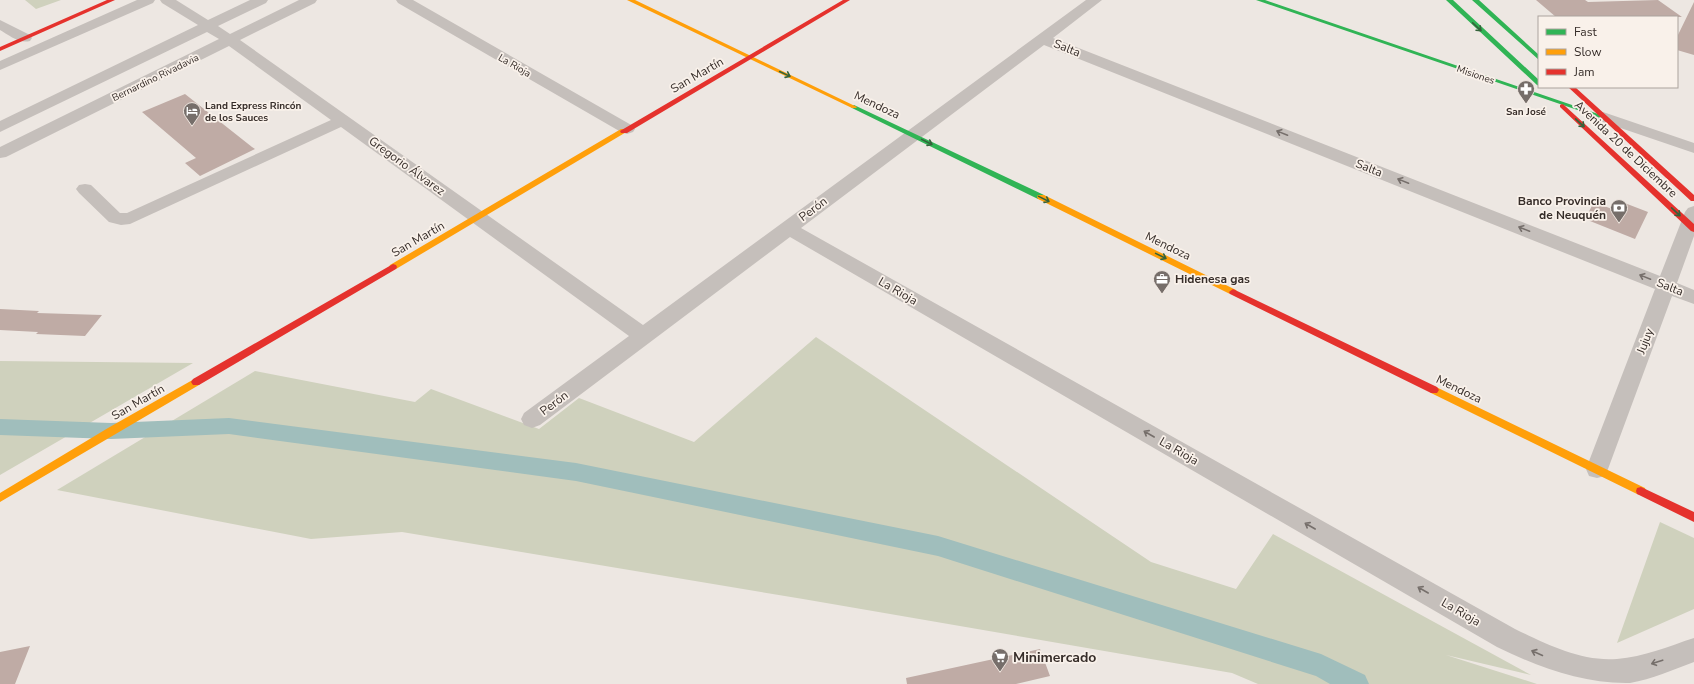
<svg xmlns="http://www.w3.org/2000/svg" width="1694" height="684" font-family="'Nunito Sans',sans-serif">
  <rect width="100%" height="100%" fill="#ede7e2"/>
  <path fill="#cfd1bd" d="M25 0H61L36 9Z
    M816 337 1151 562 1236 589 1273 534 1531 675 1446 655 1537 684H1258L1232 673 803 599 402 532 311 539 57 490 255 371 415 402 431 389 539 429 579 398 694 442Z
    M0 361 193 363 0 475Z
    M1660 522 1694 538V609L1617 643Z"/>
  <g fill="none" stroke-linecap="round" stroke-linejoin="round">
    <path fill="#a0bebc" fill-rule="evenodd" d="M229 418 576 463 938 536 1321 654 1365 675 1369 684H1330L1316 676 938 556 576 481 229 434 111 439 0 435V419L111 423Z"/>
  </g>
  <path fill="#bfaba5" d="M1536 0H1585L1588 2 1658 0 1682 17H1556Z
    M1694 2V55L1677 50V37Z
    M185 94 252 147 255 149 200 176 185 163 196 158 142 112Z
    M1594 202 1617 211 1622 202 1648 212 1635 239 1585 219Z
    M0 309 39 311 37 313 102 315 85 336 36 334 38 332 0 330Z
    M30 646 15 684H0V652Z
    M1040 649 1050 676 1016 684H907L906 678Z"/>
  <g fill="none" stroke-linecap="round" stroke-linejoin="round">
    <path fill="#c5bfbb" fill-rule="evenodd" d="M137 0H155L153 3 0 70V61Z
      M160 0H176L208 20 250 0H268L266 3 218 26 230 34 299 0H317L315 3 240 40 643 325 1086 0H1102L1053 38 1660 276 1685 212 1688 208 1694 206V236L1677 283 1694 290V304L1672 296 1608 469 1605 476 1597 478 1589 476 1586 469 1655 289 1044 45 801 228 1515 629C1546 644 1581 662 1617 659 1644 657 1669 646 1694 638V662C1673 670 1652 679 1630 683 1583 684 1538 667 1497 647L790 237 540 425 532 428 524 425 521 419 524 413 629 336 341 127 130 224 121 225 109 222 79 193 76 189 79 185 85 184 91 185 120 213H127L331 120 229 46 6 157 0 158V147L219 39 207 32 0 132V121L198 25 162 3Z
      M396 0H413L633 126 635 129 633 132 627 134 621 132 398 3Z
      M0 20 30 35 32 38 30 41C19 44 9 35 0 30Z
      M1603 112 1694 143V153L1597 120 1595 117 1597 114Z"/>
    <path fill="#30b455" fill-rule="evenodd" d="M1256 0H1265L1607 117 1605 118H1601Z
      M1446 0H1453L1539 80V86L1537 85Z
      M1472 0H1479L1539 55V60Z
      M854 105 1044 195 1045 197 1044 199H1038L852 108 851 107Z"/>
    <path fill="#ff9f0a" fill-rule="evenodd" d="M627 0H635L857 107 856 108H852Z
      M621 129H627L628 131 396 269H390L389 267 390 265Z
      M1038 195H1044L1236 290 1237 292 1236 294H1230L1038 199 1037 197Z
      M196 378 199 379 201 382 199 385 0 502V493L108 428Z
      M1434 386 1645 488 1646 491 1645 494 1641 495 1637 494 1431 393 1429 390 1431 387Z"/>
    <path fill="#e5322d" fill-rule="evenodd" d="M107 0H115L0 51V47Z
      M843 0H850L627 133H621L620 131Z
      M1568 87H1575L1694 195V201H1691Z
      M1562 104 1564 105 1694 224V232L1691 231 1560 107V105Z
      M393 264 396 265 397 267 396 269 199 385H193L191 382 193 379Z
      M1233 289 1437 387 1439 390 1437 393H1431L1230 294 1229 292Z
      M1641 487 1694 512V522L1637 494 1636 491 1637 488Z"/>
  </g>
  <defs><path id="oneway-shaft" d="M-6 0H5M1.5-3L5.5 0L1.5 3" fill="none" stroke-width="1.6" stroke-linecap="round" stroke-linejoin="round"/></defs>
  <g stroke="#34633b">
    <use href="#oneway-shaft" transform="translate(1477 27) rotate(43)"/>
    <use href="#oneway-shaft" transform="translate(785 74) rotate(25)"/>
    <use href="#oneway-shaft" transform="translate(1580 123) rotate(43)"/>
    <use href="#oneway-shaft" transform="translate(927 142) rotate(26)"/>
    <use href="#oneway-shaft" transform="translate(1044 199) rotate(26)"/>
    <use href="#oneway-shaft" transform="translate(1676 212) rotate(43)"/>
    <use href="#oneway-shaft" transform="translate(1161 256) rotate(26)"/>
  </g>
  <g stroke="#766f6b">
    <use href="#oneway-shaft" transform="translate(1282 133) rotate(-158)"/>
    <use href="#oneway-shaft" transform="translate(1403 181) rotate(-158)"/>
    <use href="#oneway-shaft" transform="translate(1524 229) rotate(-158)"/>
    <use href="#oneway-shaft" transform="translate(1645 277) rotate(-158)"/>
    <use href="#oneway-shaft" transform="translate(1149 434) rotate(-150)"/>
    <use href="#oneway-shaft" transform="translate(1310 526) rotate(-150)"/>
    <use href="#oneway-shaft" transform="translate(1423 590) rotate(-150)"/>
    <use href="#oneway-shaft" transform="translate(1537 653) rotate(-156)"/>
    <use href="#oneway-shaft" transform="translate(1657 662) rotate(162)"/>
  </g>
  <defs>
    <g id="pharmacy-pin" transform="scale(0.9)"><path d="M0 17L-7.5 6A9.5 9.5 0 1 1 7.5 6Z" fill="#766e6a" stroke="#f9f1ea"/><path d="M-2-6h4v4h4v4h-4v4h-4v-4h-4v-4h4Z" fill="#fff"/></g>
    <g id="hotel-pin" transform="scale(0.9)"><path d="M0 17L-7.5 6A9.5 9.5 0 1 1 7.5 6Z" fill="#766e6a" stroke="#f9f1ea"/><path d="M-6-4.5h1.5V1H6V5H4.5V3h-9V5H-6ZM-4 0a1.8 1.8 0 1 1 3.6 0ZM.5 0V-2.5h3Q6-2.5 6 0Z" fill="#fff"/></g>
    <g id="bank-pin" transform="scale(0.9)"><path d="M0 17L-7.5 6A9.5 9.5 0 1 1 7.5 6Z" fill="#766e6a" stroke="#f9f1ea"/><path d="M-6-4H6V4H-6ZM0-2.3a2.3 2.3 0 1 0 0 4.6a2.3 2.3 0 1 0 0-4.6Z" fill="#fff"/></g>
    <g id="office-pin" transform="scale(0.9)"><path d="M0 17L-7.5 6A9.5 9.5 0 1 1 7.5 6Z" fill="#766e6a" stroke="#f9f1ea"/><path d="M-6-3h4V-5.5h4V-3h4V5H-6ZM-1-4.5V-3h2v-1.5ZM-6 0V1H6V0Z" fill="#fff"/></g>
    <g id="supermarket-pin" transform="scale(0.9)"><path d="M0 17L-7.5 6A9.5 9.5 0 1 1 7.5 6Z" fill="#766e6a" stroke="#f9f1ea"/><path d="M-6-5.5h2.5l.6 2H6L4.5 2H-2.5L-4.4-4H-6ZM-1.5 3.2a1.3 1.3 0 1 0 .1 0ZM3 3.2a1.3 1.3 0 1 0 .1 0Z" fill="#fff"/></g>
  </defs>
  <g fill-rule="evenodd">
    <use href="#pharmacy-pin" x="1526" y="89"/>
    <use href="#hotel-pin" x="192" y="111"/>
    <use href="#bank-pin" x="1619" y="208"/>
    <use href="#office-pin" x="1162" y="279"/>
    <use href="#supermarket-pin" x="1000" y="657"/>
  </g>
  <g text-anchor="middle" stroke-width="3.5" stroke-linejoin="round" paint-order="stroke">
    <g font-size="10" fill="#362d29" stroke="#f9f1ea">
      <text transform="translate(515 65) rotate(30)" y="4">La Rioja</text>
      <text transform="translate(1476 74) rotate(19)" y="4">Misiones</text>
      <text transform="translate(155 77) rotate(-26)" y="4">Bernardino Rivadavia</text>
    </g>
    <g font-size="10" font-weight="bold" fill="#362d29" stroke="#f9f1ea" text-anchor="start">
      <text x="205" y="109">Land Express Rincón<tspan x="205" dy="12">de los Sauces</tspan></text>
      <text x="1526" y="115" text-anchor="middle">San José</text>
    </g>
    <g font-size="12" fill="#362d29" stroke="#f9f1ea">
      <text transform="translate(1067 48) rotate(22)" y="4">Salta</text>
      <text transform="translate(697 75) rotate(-30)" y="4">San Martín</text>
      <text transform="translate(877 105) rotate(25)" y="4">Mendoza</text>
      <text transform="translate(1626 149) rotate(43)" y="4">Avenida 20 de Diciembre</text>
      <text transform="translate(407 166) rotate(36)" y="4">Gregorio Álvarez</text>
      <text transform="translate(1369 168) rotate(22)" y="4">Salta</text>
      <text transform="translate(813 209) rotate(-37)" y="4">Perón</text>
      <text transform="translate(418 239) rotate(-30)" y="4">San Martín</text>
      <text transform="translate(1168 246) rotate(26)" y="4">Mendoza</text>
      <text transform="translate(1670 287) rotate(22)" y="4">Salta</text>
      <text transform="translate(898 291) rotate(30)" y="4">La Rioja</text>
      <text transform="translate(1645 341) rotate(-69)" y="4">Jujuy</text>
      <text transform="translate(1459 389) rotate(26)" y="4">Mendoza</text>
      <text transform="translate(138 402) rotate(-30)" y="4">San Martín</text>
      <text transform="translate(554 403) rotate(-37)" y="4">Perón</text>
      <text transform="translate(1179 451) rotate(30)" y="4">La Rioja</text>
      <text transform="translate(1461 612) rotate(30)" y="4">La Rioja</text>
    </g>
    <g font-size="12" font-weight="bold" fill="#362d29" stroke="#f9f1ea" text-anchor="end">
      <text x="1606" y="205">Banco Provincia<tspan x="1606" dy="14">de Neuquén</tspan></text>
      <text x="1175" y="283" text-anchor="start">Hidenesa gas</text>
    </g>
    <g font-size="14" font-weight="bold" fill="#362d29" stroke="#f9f1ea" text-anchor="start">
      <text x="1013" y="662">Minimercado</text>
    </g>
  </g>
  <rect x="1538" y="16" width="140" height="72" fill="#f9f1ea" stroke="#aba39d"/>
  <rect x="1546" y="29" width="20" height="6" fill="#30b455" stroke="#aba39d"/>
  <text x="1574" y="36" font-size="12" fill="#362d29">Fast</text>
  <rect x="1546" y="49" width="20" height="6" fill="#ff9f0a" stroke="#aba39d"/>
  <text x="1574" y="56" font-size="12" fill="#362d29">Slow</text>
  <rect x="1546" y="69" width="20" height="6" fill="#e5322d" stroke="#aba39d"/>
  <text x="1574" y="76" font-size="12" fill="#362d29">Jam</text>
</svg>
